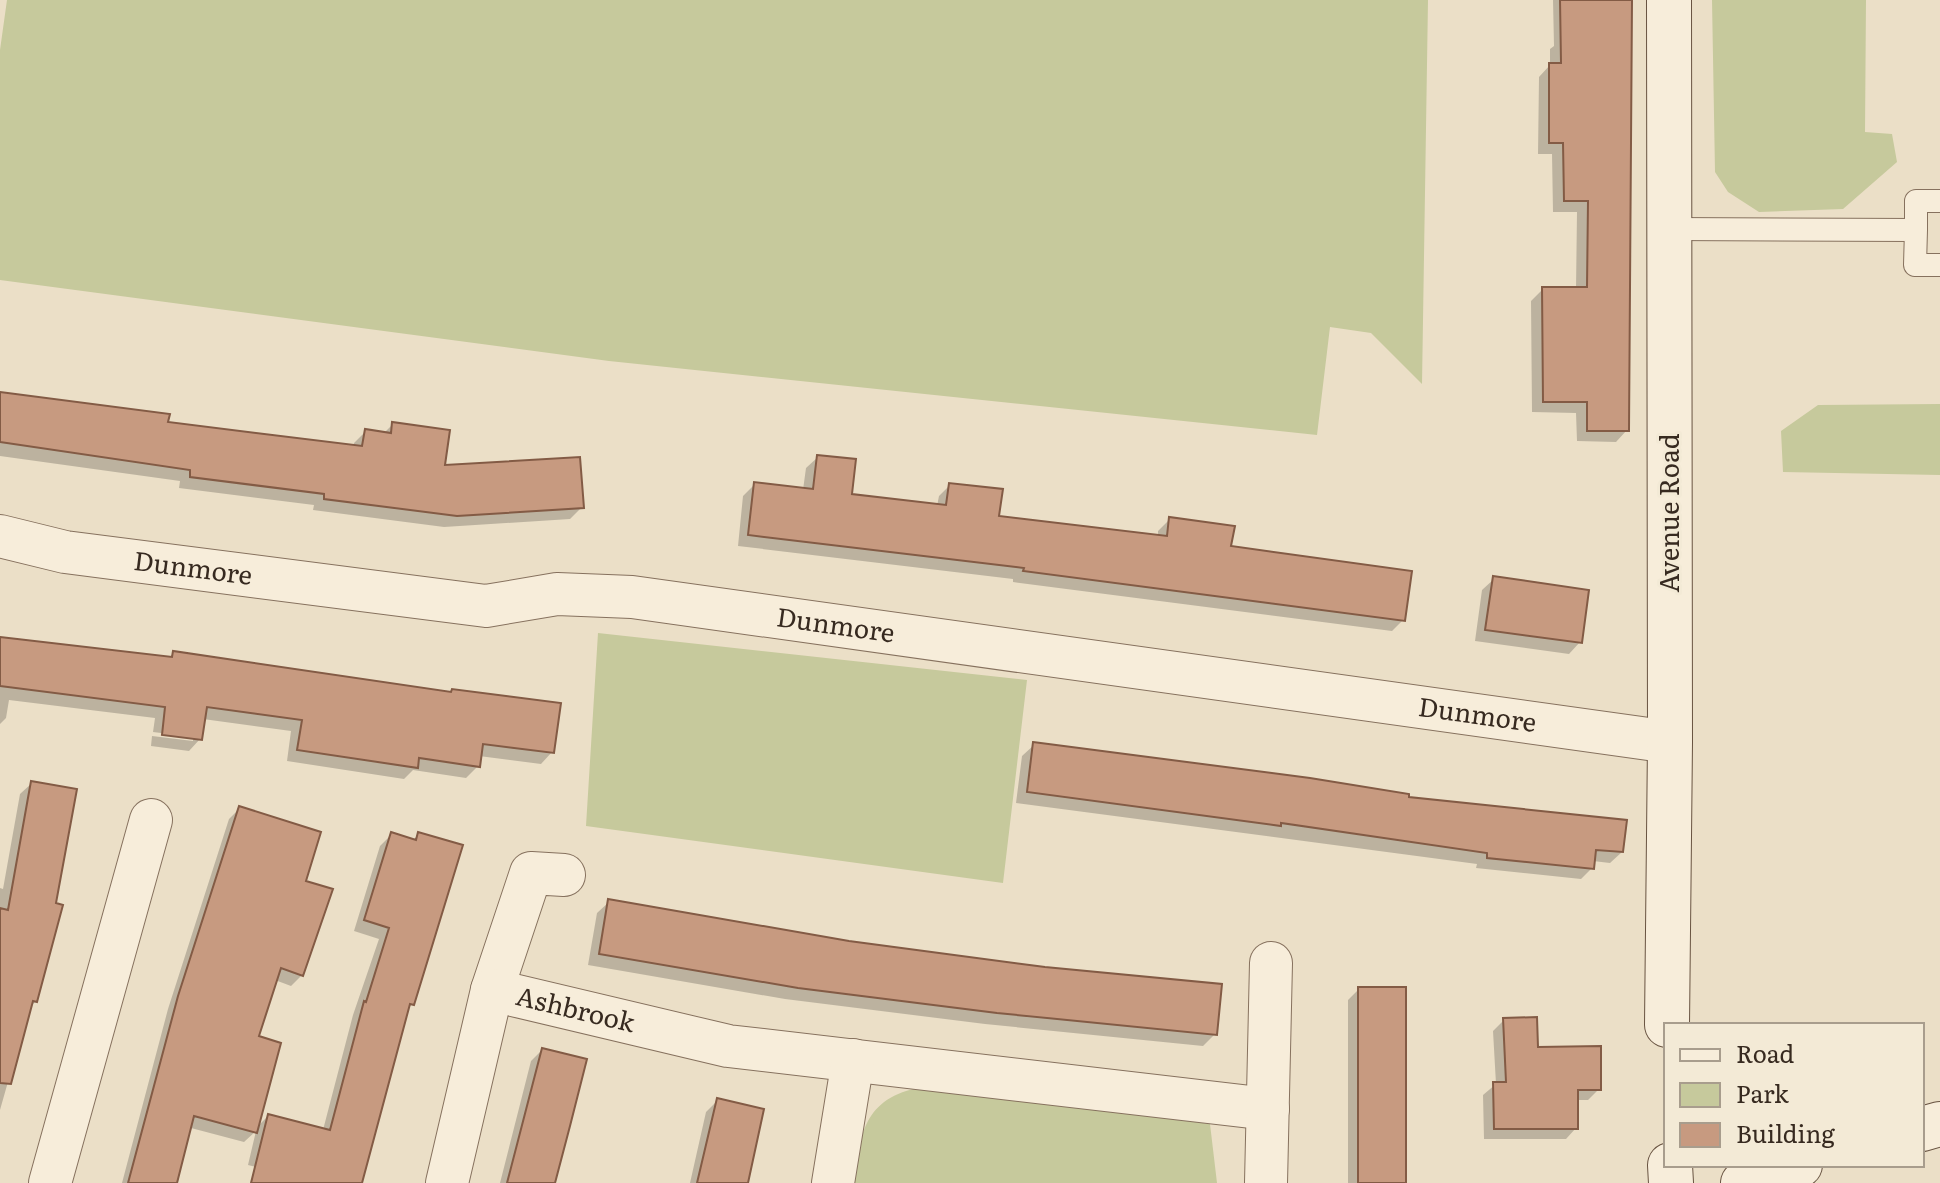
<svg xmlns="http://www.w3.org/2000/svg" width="1940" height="1183" font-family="Literata,serif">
  <rect width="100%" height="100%" fill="#ebdfc7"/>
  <path fill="#c6c99c" d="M7 0H1428L1422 384 1371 333 1330 327 1317 435 609 361 0 280V50Z
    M1712 0H1866L1865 132 1892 134 1897 162 1843 209 1759 212 1728 192 1715 172Z
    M1940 404V475L1783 472 1781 431 1818 405Z
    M598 633 1027 680 1003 883 586 826Z
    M934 1085 1210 1124 1217 1183H852C862 1124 867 1094 934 1085Z"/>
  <path fill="#0003" d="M1553 0H1629L1627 430 1616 442 1577 441 1576 413 1532 412 1531 301 1543 289H1576L1577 212H1553L1552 154H1538L1539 77 1550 65V49L1554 46Z
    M0 394 166 423 353 447 354 443 366 431 383 434 393 424 443 467 582 507 570 519 444 527 313 510 314 505 179 488 180 481 0 456Z
    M818 457 850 496 937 506 939 496 950 485 997 518 1158 537V531L1170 519 1229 548 1403 620 1392 631 1013 582V579L738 546 743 496 755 484 803 490 806 468Z
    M1494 579 1580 642 1569 654 1475 641 1482 590Z
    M0 640 168 659 174 653 552 752 541 764 479 756 478 766 466 778 413 770 404 779 287 761 291 731 203 719 200 739 189 751 151 746 152 736 193 741V737L153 732 155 718 9 700 6 718 0 724Z
    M1034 745 1407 799 1622 852 1610 863 1593 861 1592 868 1581 879 1476 868 1477 864 1016 803 1022 756Z
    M32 783 36 1001 29 1008 0 1110V888L3 889 20 794Z
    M240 808 304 883 302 975 291 986 275 980 257 1038 256 1128 268 1116 323 1130 353 1015 379 939 354 931 380 846 392 834 412 841 419 834 412 1004 406 1010 362 1183H304L305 1179 248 1165 256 1131 244 1142 191 1128 175 1183H122L168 1009 229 819Z
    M609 902 1215 1034 1203 1046 985 1024 785 999 588 965 597 913Z
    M1359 989 1404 1183H1348V1000Z
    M1504 1020 1536 1049 1599 1089 1588 1100H1576V1128L1566 1139H1484L1483 1095 1496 1084 1493 1031Z
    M542 1050 554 1183H500L531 1061Z
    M717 1101 746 1183H690L706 1112Z"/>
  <path fill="#c79a80" stroke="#835b45" stroke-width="2" d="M1560 0H1632L1629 431H1587V402H1543L1542 287H1587L1588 201H1564L1563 143H1549V63H1561Z
    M0 392 170 414 168 422 362 446 365 429 391 433 392 422 450 430 445 465 580 457 584 508 457 516 324 499V494L190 477V470L0 442Z
    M817 455 856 459 852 494 946 505 949 483 1003 489 999 516 1167 536 1169 517 1235 526 1231 546 1412 571 1405 621 1023 571 1024 568 748 535 754 482 813 489Z
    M1493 576 1589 590 1582 643 1485 630Z
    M0 637 172 657 173 651 451 692 452 689 561 703 554 753 483 744 480 767 419 758 418 768 297 750 302 720 207 707 202 740 162 735 165 707 0 686Z
    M1033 742 1310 778 1409 794V797L1627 820 1623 852 1596 850 1594 869 1487 858V853L1281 823V826L1027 792Z
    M31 781 77 789 56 903 63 905 37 1002 33 1001 11 1084 0 1083V908L8 910Z
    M239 806 321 832 306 881 333 889 303 976 281 968 259 1036 281 1043 257 1133 194 1116 177 1183H128L178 996Z
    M391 832 416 840 418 832 463 845 414 1005 410 1004 362 1183H251L268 1114 330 1130 364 1001 366 1002 389 928 364 920Z
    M608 899 849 941 1045 967 1222 984 1217 1035 997 1013 798 988 599 954Z
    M1358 987H1406V1183H1358Z
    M1537 1017 1538 1047 1601 1046V1090H1578V1129H1494L1493 1082H1506L1503 1018Z
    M542 1048 587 1059 570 1126 555 1183H507Z
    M717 1098 764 1109 748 1183H697Z"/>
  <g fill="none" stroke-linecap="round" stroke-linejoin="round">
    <g stroke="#86715e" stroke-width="24">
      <path id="lane" d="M1670 229 1916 230 1915 265H1940
        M1916 230V201H1940"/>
    </g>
    <g stroke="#86715e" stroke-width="44">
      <g id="street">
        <path id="s1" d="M0 536 65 552 486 606 557 594 632 597 1670 742"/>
        <path d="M492 990 531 873 564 875"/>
        <path d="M50 1183 151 820"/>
        <path id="s2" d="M447 1183 492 990 728 1046 1268 1109"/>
        <path d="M833 1183 853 1060"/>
        <path d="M1266 1183 1271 963"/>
      </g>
    </g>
    <g stroke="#685341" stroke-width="46">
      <path id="secondary" d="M1667 1025 1670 742 1669 0
        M1922 1129 1940 1124
        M1670 1165 1671 1183
        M1743 1183 1800 1165"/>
    </g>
    <use href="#lane" stroke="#f7edda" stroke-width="22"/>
    <use href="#street" stroke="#f7edda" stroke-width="42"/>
    <use href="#secondary" stroke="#f7edda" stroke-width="44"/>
  </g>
  <g text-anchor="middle" stroke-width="6" stroke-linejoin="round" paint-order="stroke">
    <g font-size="26" fill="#372a20" stroke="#f3ead6">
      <text transform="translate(1670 513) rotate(-90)" y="9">Avenue Road</text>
      <text dy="9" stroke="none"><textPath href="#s1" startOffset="196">Dunmore</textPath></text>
      <text dy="9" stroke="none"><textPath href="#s1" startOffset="844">Dunmore</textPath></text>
      <text dy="9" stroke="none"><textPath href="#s1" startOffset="1492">Dunmore</textPath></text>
      <text dy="9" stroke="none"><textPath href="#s2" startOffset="284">Ashbrook</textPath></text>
    </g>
  </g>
  <rect x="1664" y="1023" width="260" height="144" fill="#f3ead6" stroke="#a89d8d" stroke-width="2"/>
  <rect x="1680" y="1049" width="40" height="12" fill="#f7edda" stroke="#a89d8d" stroke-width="2"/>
  <text x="1736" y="1063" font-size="24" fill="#372a20">Road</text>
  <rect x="1680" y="1083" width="40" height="24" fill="#c6c99c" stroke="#a89d8d" stroke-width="2"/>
  <text x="1736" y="1103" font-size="24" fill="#372a20">Park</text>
  <rect x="1680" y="1123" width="40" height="24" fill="#c79a80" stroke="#a89d8d" stroke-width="2"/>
  <text x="1736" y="1143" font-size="24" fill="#372a20">Building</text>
</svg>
